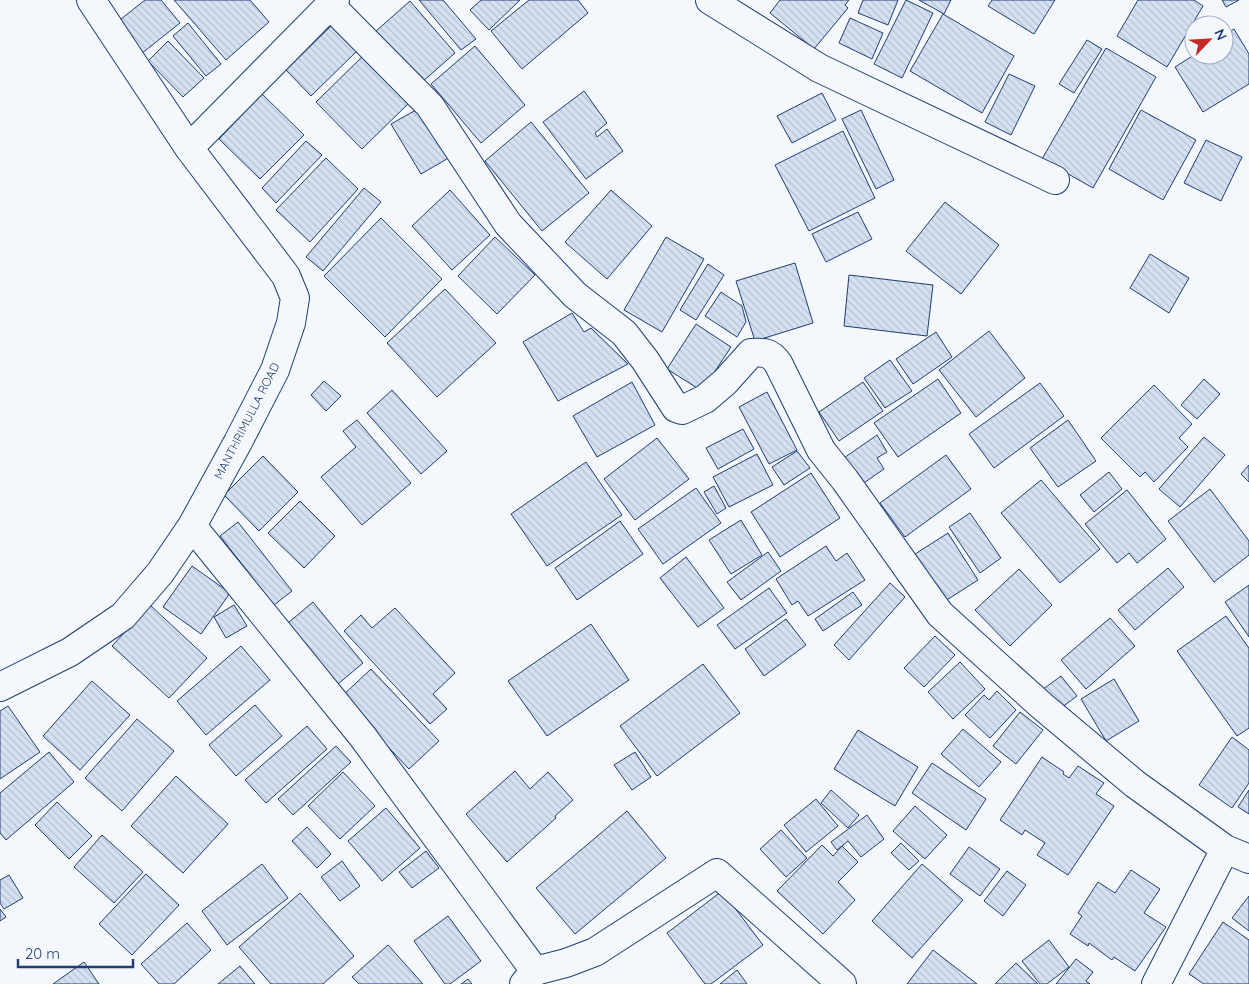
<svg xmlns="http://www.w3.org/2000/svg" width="1249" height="984" font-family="Quicksand,sans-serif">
  <defs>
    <pattern id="building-back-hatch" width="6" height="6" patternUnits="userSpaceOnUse" patternTransform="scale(1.25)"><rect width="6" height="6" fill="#d5e0f0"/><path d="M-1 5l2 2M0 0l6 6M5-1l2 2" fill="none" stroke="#b6c1d1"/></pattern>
  </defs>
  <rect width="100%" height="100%" fill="#f4f7fb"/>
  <path fill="url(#building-back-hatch)" stroke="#1d3f73" d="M145 0H161L180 23 141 54 116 23Z
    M174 0H250L269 22 226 60Z
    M419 0H443L476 39 461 50Z
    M481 0H520L489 30 470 10Z
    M529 0H578L588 13 522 69 491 31Z
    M780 0H849L845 5 848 8 814 49 770 13Z
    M863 0H898L888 25 858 13Z
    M906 0 933 13 902 78 874 64Z
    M919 0H951L944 14Z
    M992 0H1055L1034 34 988 6Z
    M1138 0H1194L1203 6 1167 67 1117 36Z
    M1222 0H1239L1226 7Z
    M410 1 455 53 421 83 376 31Z
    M943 14 1014 56 982 113 910 71Z
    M850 18 883 33 872 59 839 43Z
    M188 23 221 64 206 76 173 36Z
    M332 25 358 50 311 96 286 70Z
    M1234 29 1249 54V84L1203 112 1175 67 1194 55H1224V36Z
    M1087 40 1102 49 1074 93 1059 84Z
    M168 41 204 78 183 97 148 61Z
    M475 46 525 105 481 143 431 84Z
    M1106 48 1156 77 1093 188 1042 159Z
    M366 53 412 100 362 149 316 102Z
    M1009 74 1035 86 1011 135 985 122Z
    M584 91 607 123 595 133 597 137 607 129 623 151 586 179 543 122Z
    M822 93 836 120 792 143 777 116Z
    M262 94 304 135 260 179 219 139Z
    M423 106 452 156 421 174 391 124Z
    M861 110 894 180 876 189 842 119Z
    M1141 110 1196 140 1163 200 1109 169Z
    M531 122 589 193 542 231 485 161Z
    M843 131 875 198 809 231 775 165Z
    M1206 140 1242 157 1221 201 1184 183Z
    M306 141 322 155 276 203 262 188Z
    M326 158 358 189 310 242 276 210Z
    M364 188 381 202 323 271 306 257Z
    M450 190 490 235 452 270 412 226Z
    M611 190 652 226 607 279 565 242Z
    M945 202 999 245 961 294 906 251Z
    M858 212 872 239 826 262 812 234Z
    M381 218 442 279 385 337 324 276Z
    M495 237 535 275 497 314 458 276Z
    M666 237 704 259 662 332 624 310Z
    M1150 254 1189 278 1169 313 1130 288Z
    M795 263 813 323 755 341 736 281Z
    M708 264 724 275 696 320 680 310Z
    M849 275 933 285 927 336 844 326Z
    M445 289 496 343 437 397 387 343Z
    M721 292 742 306 746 322 737 337 705 316Z
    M572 313 584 332 591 328 628 364 558 401 523 342Z
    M696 324 731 347 702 391 667 369Z
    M989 331 1025 378 976 417 939 370Z
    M936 332 952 357 913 384 896 359Z
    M890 360 912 391 885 408 864 378Z
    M938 379 961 413 898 457 874 423Z
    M1204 379 1220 394 1197 419 1181 405Z
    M324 381 341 396 326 411 311 395Z
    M632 382 655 425 597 457 573 416Z
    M863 382 883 411 839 441 819 412Z
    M1040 383 1064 416 994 468 969 434Z
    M1154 385 1192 424 1179 438 1188 447 1154 482 1145 472 1140 477 1101 438Z
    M392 390 447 451 421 474 367 413Z
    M767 392 797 450 769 464 739 407Z
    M357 420 411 483 362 525 321 477 356 447 343 431Z
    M1068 420 1096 461 1058 487 1030 448Z
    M743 429 754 449 718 469 706 448Z
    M877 435 887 452 877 458 884 469 858 487 841 460Z
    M1204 437 1225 455 1180 507 1159 489Z
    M657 438 689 479 635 520 604 479Z
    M797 451 810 468 784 485 772 467Z
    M757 454 773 485 729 507 713 477Z
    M946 455 971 489 905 537 880 503Z
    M263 456 298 492 259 531 224 495Z
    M586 462 622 515 547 566 511 514Z
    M1249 465V482L1241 474Z
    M1109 472 1122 489 1094 512 1080 495Z
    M811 473 840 518 780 557 751 512Z
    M1041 480 1100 549 1060 583 1001 513Z
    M714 486 726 508 717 514 704 492Z
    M696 488 721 523 663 564 638 529Z
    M1210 489 1249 541V555L1214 582 1168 521Z
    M1127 490 1166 539 1137 563 1129 553 1117 563 1085 524Z
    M300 501 335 536 304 568 268 533Z
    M970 513 1001 558 980 573 949 527Z
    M741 520 762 555 731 574 709 540Z
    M620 521 643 554 577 600 555 568Z
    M238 522 292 591 274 605 220 536Z
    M948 533 978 580 942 603 912 556Z
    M826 546 836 561 847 553 865 580 808 616 798 601 792 605 776 579Z
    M768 552 781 571 741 600 727 582Z
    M686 557 724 608 698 627 660 578Z
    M192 566 230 593 201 634 163 607Z
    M1168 568 1184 587 1135 630 1118 610Z
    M1019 569 1052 605 1010 646 975 610Z
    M890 583 905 597 849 660 834 645Z
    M1249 585V637L1225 602Z
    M769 588 787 613 735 649 717 625Z
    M853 592 862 605 823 631 815 619Z
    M313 602 363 663 338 684 288 623Z
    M150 605 207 658 169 698 112 646Z
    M234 605 247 626 226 638 214 617Z
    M395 608 455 673 433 694 447 709 430 724 344 631 361 615 372 628Z
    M1226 616 1249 648V728L1237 736 1177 651Z
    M1110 618 1135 646 1086 689 1061 660Z
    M786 619 806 645 764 676 745 649Z
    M591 624 629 680 547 736 508 681Z
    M935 636 955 655 924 687 904 668Z
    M241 646 270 680 206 735 177 701Z
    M960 662 985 689 953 719 928 692Z
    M703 664 740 713 657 776 620 726Z
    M371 669 439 741 409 769 341 697Z
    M1061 676 1077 696 1057 711 1042 690Z
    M1114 679 1139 721 1106 741 1081 699Z
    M92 681 130 715 80 770 43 736Z
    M997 691 1016 710 990 738 965 715 984 695 989 700Z
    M255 705 282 736 236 776 209 745Z
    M8 706 40 752 0 779V711Z
    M1020 712 1043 730 1016 764 993 746Z
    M137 719 174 751 122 811 85 778Z
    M307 726 327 749 266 803 245 780Z
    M963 729 1001 762 979 787 941 754Z
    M858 730 918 767 895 806 834 769Z
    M1232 737 1249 750V783L1232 808 1199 785Z
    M336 746 351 762 293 815 278 799Z
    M49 752 74 782 6 840 0 833V793Z
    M635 752 651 777 632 790 614 765Z
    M1042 757 1064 772 1063 774 1069 778 1078 766 1104 783 1096 794 1114 806 1068 875 1037 855 1045 843 1025 830 1022 835 1000 820Z
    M932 763 986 799 966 830 912 793Z
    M515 771 530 789 548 772 573 800 555 816 556 818 507 862 466 814Z
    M343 772 375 806 340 839 308 806Z
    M176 776 228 824 183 873 131 826Z
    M831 790 859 815 848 828 821 803Z
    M1249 790V814L1238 807Z
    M816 799 838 826 806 852 784 825Z
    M57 802 92 836 69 859 35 825Z
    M915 806 947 835 925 859 893 831Z
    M386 808 420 848 382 881 348 841Z
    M627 811 666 858 575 934 536 888Z
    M867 815 884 839 861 857 848 841 837 850 831 842Z
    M307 827 331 854 317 868 292 841Z
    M781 830 807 858 786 877 760 849Z
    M102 835 143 872 114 903 74 867Z
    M901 843 919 861 909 870 891 853Z
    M822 845 833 856 842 846 858 862 838 882 855 900 823 934 777 891Z
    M969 847 1000 869 980 896 950 874Z
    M426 851 439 868 412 888 399 872Z
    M342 861 360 886 340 901 321 877Z
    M262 864 288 898 227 945 202 911Z
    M922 864 963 900 912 958 872 921Z
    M1131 870 1160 889 1144 913 1166 927 1135 971 1114 957 1112 960 1089 943 1088 946 1070 934 1082 916 1078 913 1098 882 1115 893Z
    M1007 871 1026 885 1003 916 984 901Z
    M146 874 179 905 132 955 99 924Z
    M9 875 23 898 4 909 0 903V880Z
    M722 891 763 945 711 984H705L667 933Z
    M300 893 354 956 323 984H271L239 947Z
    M1249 896V931L1232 918Z
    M0 909 6 917 0 921Z
    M448 916 481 961 450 984H445L414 941Z
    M1223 922 1249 940V984H1204L1189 974Z
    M187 923 211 950 174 984H159L141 964Z
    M1049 940 1069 967 1047 984H1040L1022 961Z
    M388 945 423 984H359L352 977Z
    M933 950 977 984H907Z
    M1076 959 1093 972 1086 981 1090 984H1056Z
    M84 962 99 984H53Z
    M1016 963 1038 984H995Z
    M240 966 255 984H218Z
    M737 970 747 984H720Z
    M468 979 472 984H461Z"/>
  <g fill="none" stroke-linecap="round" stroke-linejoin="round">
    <g stroke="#1d3f73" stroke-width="30">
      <path id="street" d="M710 0 819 68 1055 180
        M330 5 430 106 508 224 575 295 624 333 645 360 676 408 682 410 705 399 725 382 751 353C764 352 770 352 778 363L821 450 845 480 940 614 1042 706 1135 784 1225 849 1249 859
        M189 148 335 0
        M192 526 363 737 535 971 524 984
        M0 687 70 652 123 616 160 573 192 526 238 442 275 370 291 323 295 298 286 276 189 148 91 0
        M535 971 566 963 595 952 717 873 842 984
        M1156 984 1225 849"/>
    </g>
    <use href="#street" stroke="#f4f7fb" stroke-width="28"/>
  </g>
  <g text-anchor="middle" stroke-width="4" stroke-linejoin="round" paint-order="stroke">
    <g font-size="12" fill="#1d3f73" stroke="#f4f7fb">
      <text transform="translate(247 421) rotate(-63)" y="4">MANTHRIMULLA ROAD</text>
    </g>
  </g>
  <g transform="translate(1209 40) rotate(65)"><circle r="24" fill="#f4f7fb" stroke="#9eadc5"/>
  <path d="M0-4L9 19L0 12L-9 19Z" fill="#c62828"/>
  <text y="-8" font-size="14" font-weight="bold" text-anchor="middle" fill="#1d3f73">N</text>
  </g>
  <path d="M18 959v8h115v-8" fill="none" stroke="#1d3f73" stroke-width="2.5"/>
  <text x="25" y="959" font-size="15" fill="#1d3f73" stroke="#f4f7fb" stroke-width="4" paint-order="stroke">20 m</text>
</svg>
